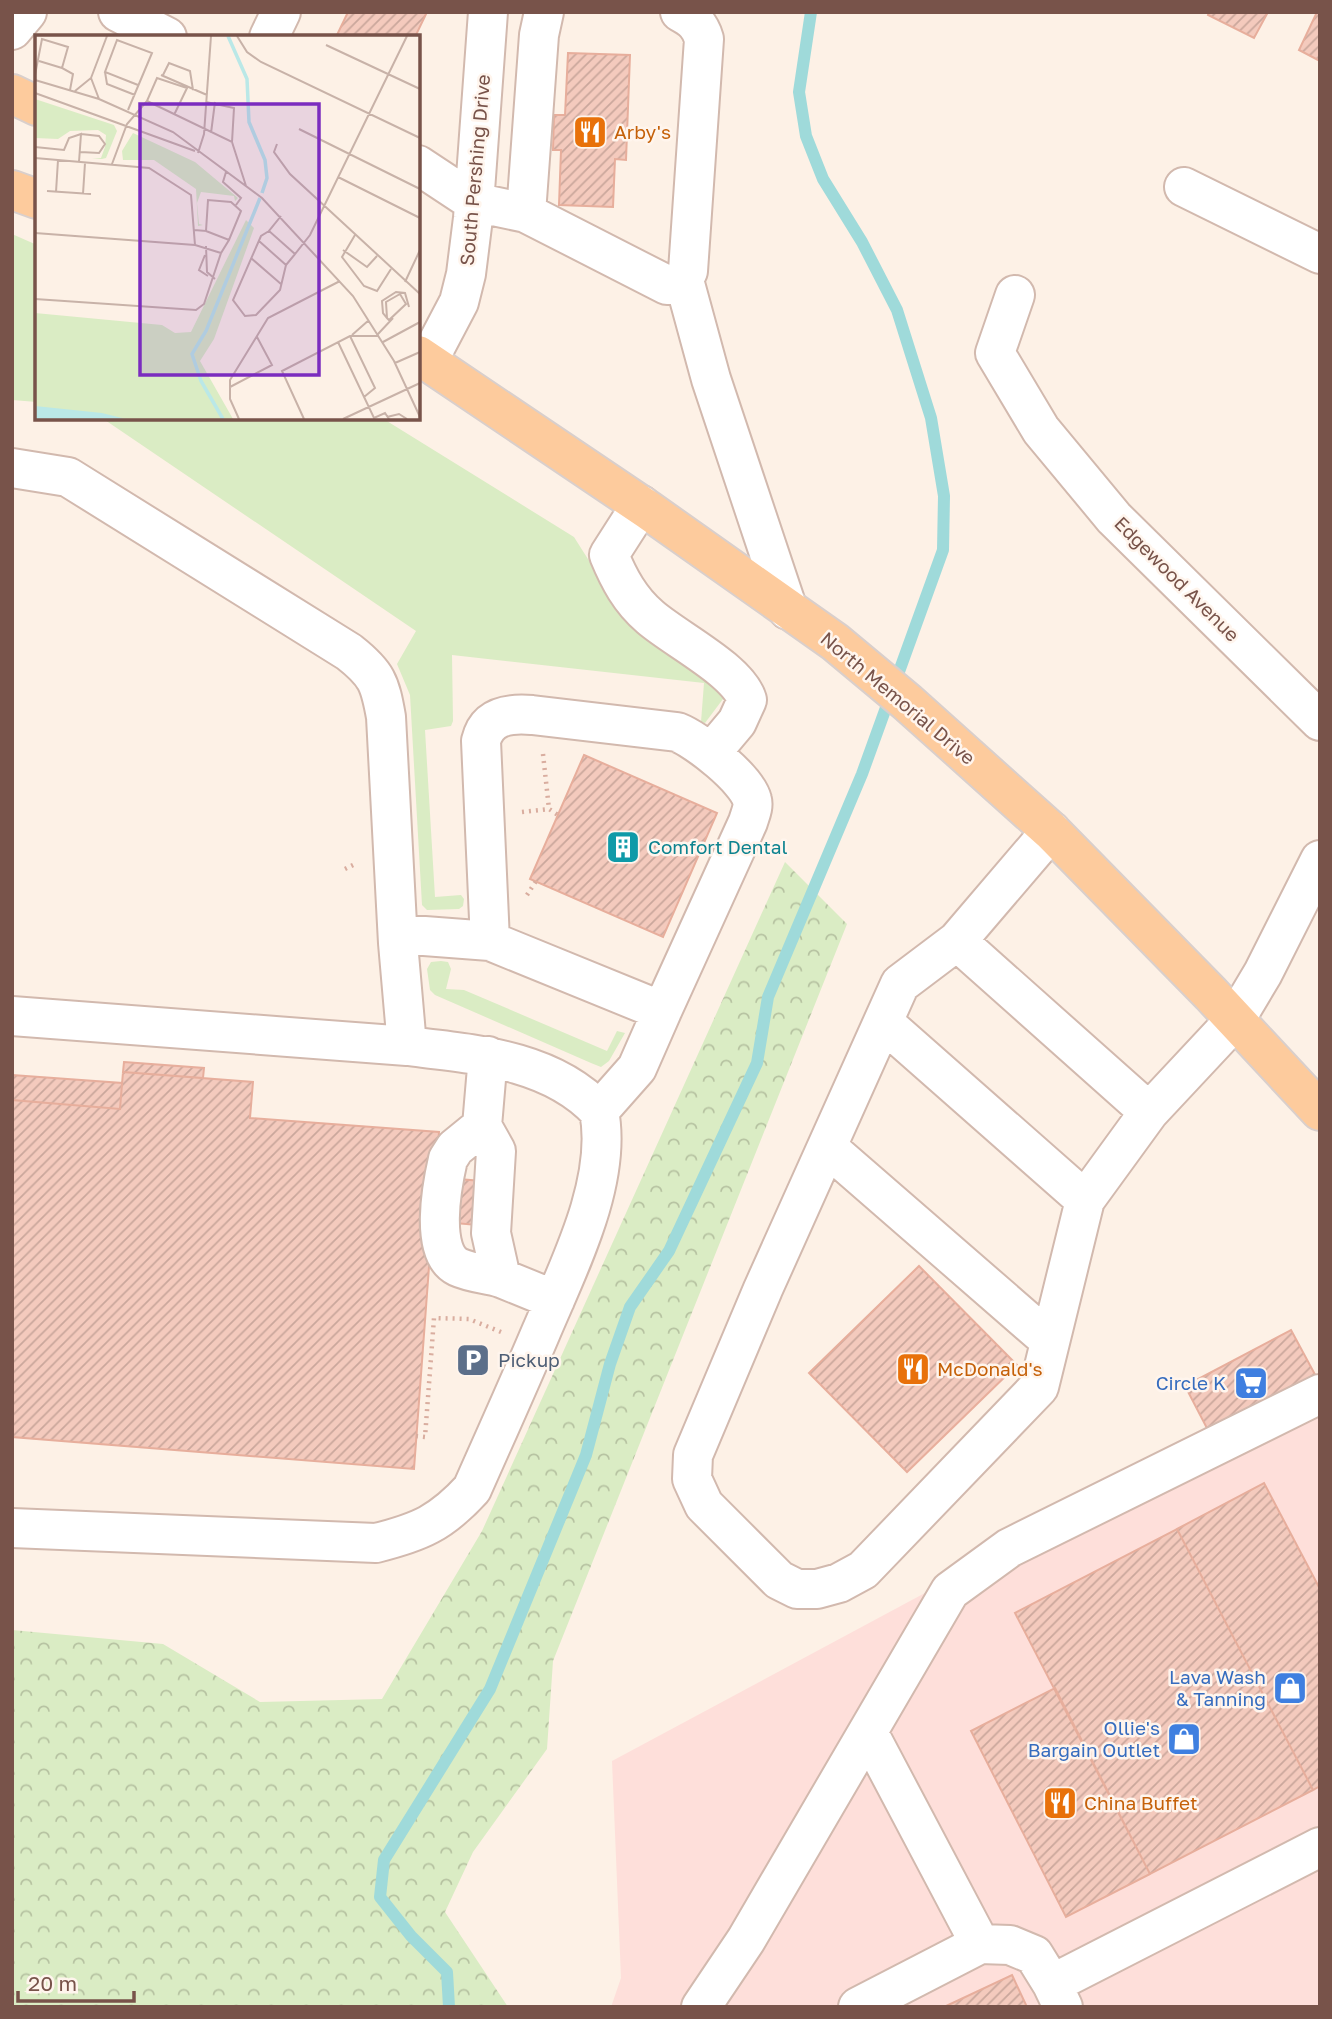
<svg xmlns="http://www.w3.org/2000/svg" width="1332" height="2019" font-family="'Golos Text',sans-serif">
  <defs>
    <pattern id="forest-crowns" width="20" height="18" patternUnits="userSpaceOnUse" patternTransform="scale(1.75)"><rect width="20" height="18" fill="#daecc4"/><path d="M2 6a3 3 0 1 1 6 0M12 15a3 3 0 1 1 6 0" fill="none" stroke="#b6c2a1"/></pattern>
    <pattern id="building-hatch" width="6" height="6" patternUnits="userSpaceOnUse" patternTransform="scale(1.75)"><rect width="6" height="6" fill="#f4cabd"/><path d="M-1 1l2-2M0 6l6-6M5 7l2-2" fill="none" stroke="#caa79c"/></pattern>
  </defs>
  <rect width="100%" height="100%" fill="#fdf1e6"/>
  <path fill="#fedfda" d="M1320 1381V2007H611L621 1978 612 1761Z"/>
  <path fill="#daecc4" d="M12 234 37 245V402L12 400Z
    M102 418H382L574 537 617 605 726 695 705 723 701 722 704 683 452 655 453 721 451 726 425 730 435 897 461 895 464 899 463 906 459 909 427 910 422 905 410 695 397 664 416 631Z
    M441 961 448 962 451 969 446 989 464 990 607 1051 617 1031 625 1033 609 1061 601 1067 591 1063 435 995 430 990 427 969 431 962Z"/>
  <path fill="url(#forest-crowns)" d="M785 862 847 924 553 1661 547 1749 473 1852 445 1912 508 2007H12V1630L163 1644 260 1702 382 1699 482 1531Z"/>
  <g fill="none" stroke-linecap="round" stroke-linejoin="round">
    <path stroke="#9fdada" stroke-width="12" d="M449 2007 447 1972 411 1936 380 1897 384 1860 490 1689 586 1455 610 1364 630 1307 669 1251 757 1063 768 997 862 774 943 550 944 496 931 418 897 310 862 242 823 179 806 136 799 92 811 12"/>
  </g>
  <path fill="url(#building-hatch)" stroke="#e7ae9c" stroke-width="2" d="M348 12H427L415 37H336Z
    M1209 12H1268L1254 38 1208 15Z
    M1317 12H1320V61L1299 50Z
    M568 53 630 55 626 160 615 159 613 207 559 205 561 150H553L554 115H565Z
    M584 755 717 813 663 937 530 879Z
    M124 1062 204 1068 203 1078 123 1072Z
    M123 1072 253 1082 250 1118 439 1132 414 1469 12 1437V1100L120 1109Z
    M12 1075 122 1083 120 1109 12 1100Z
    M436 1177 481 1181 477 1225 432 1221Z
    M919 1266 1017 1365 907 1472 809 1373Z
    M1291 1330 1318 1380 1211 1436 1185 1386Z
    M1264 1483 1320 1589V1786L1313 1790 1177 1529Z
    M1177 1529 1313 1790 1150 1874 1015 1613Z
    M1055 1688 1150 1874 1066 1917 971 1731Z
    M1012 1975 1027 2007H944Z"/>
  <g fill="none" stroke-linecap="round" stroke-linejoin="round">
    <g stroke="#d2b9ae" stroke-width="42">
      <path id="minor" d="M118 12 167 37
        M12 30 27 12
        M269 37 281 12
        M418 165 474 202 526 213 667 285C679 285 684 282 688 271L704 39C700 25 693 19 680 12
        M1184 187 1320 254
        M526 213 539 35 544 12
        M684 280 711 379 788 610
        M1015 295 995 353 1041 430 1114 518 1320 721
        M428 361 459 302 466 274 473 218 488 12
        M12 468 68 477 349 652C377 674 380 683 386 717L398 943 407 1046C473 1054 551 1059 599 1111L637 1068 662 1011
        M641 505 609 555C619 579 630 600 650 617 675 639 738 670 747 700L737 722 711 753
        M1051 831 957 941 1149 1112 1235 1020 1263 973 1320 860
        M398 934 490 941 481 741C487 716 509 713 532 715L677 732C697 740 747 779 752 800 754 807 750 815 748 822L662 1011 490 941
        M957 941 900 984 763 1289 693 1455 692 1479 704 1505 779 1580 797 1589H817L839 1583 863 1570 1039 1387 1085 1200 1149 1112
        M12 1016 407 1046
        M883 1022 1085 1200
        M488 1056 482 1126 496 1151 491 1233 501 1278 555 1300
        M482 1126 455 1148 448 1159C442 1185 429 1253 458 1267 471 1273 488 1274 501 1278
        M827 1147 1049 1340
        M12 1528 376 1543C420 1532 441 1523 472 1489 495 1437 519 1384 541 1332 568 1268 613 1181 599 1111
        M980 1944 1010 1945 1034 1955 1052 1984
        M701 2007 746 1940 950 1591 1009 1548 1320 1394
        M858 2007 980 1944 868 1732
        M1063 2007 1052 1984 1320 1847"/>
    </g>
    <g stroke="#d9cfcc" stroke-width="42">
      <path id="major" d="M12 94 37 106
        M12 190 37 199
        M418 355 648 510 835 642 907 702 1051 831 1211 994 1320 1111"/>
    </g>
    <path stroke="#d9ad9f" stroke-width="4.5" stroke-dasharray="2 5" stroke-linecap="butt" d="M543 754 549 809 558 815
      M522 812 549 809
      M345 869 357 863
      M527 895 536 881
      M416 1436 425 1437 434 1318 469 1319 501 1332"/>
    <use href="#minor" stroke="#fff" stroke-width="38"/>
    <use href="#major" stroke="#fdcb9d" stroke-width="38"/>
  </g>
  <defs>
    <g id="restaurant-square" transform="scale(1.75)"><rect x="-9" y="-9" width="18" height="18" rx="4" fill="#e8710a" stroke="#fff5ed"/><path d="M-5-6h1v4h1v-4h1v4h1v-4h1v5L-1.5 .5V6h-2V.5L-5-1ZM5-6V6H3V1.5H1.5Q1.5-4 5-6Z" fill="#fff"/></g>
    <g id="building-square" transform="scale(1.75)"><rect x="-9" y="-9" width="18" height="18" rx="4" fill="#0f9aa8" stroke="#fff5ed"/><path d="M-4-6H4V6H1V3H-1V6H-4ZM-2.5-4.3h1.7v1.8h-1.7ZM.8-4.3h1.7v1.8H.8ZM-2.5-1h1.7V.8h-1.7ZM.8-1h1.7V.8H.8Z" fill="#fff"/></g>
    <g id="parking-square" transform="scale(1.75)"><rect x="-9" y="-9" width="18" height="18" rx="4" fill="#5c6f8a" stroke="#fff5ed"/><path d="M-3.5-5.5H1a3.5 3.5 0 0 1 0 7H-1V5.5H-3.5ZM-1-3.4V-.6H.8a1.4 1.4 0 0 0 0-2.8Z" fill="#fff"/></g>
    <g id="supermarket-square" transform="scale(1.75)"><rect x="-9" y="-9" width="18" height="18" rx="4" fill="#3f7fe0" stroke="#fff5ed"/><path d="M-6-5.5h2.5l.6 2H6L4.5 2H-2.5L-4.4-4H-6ZM-1.5 3.2a1.3 1.3 0 1 0 .1 0ZM3 3.2a1.3 1.3 0 1 0 .1 0Z" fill="#fff"/></g>
    <g id="shop-square" transform="scale(1.75)"><rect x="-9" y="-9" width="18" height="18" rx="4" fill="#3f7fe0" stroke="#fff5ed"/><path d="M-5-2.5h2.3a2.7 3.5 0 0 1 5.4 0H5L5.5 6h-11ZM-1.5-2.5h3a1.5 2.3 0 0 0-3 0Z" fill="#fff"/></g>
  </defs>
  <g fill-rule="evenodd">
    <use href="#restaurant-square" x="590" y="132"/>
    <use href="#building-square" x="623" y="847"/>
    <use href="#parking-square" x="473" y="1360"/>
    <use href="#restaurant-square" x="913" y="1369"/>
    <use href="#supermarket-square" x="1251" y="1383"/>
    <use href="#shop-square" x="1290" y="1688"/>
    <use href="#shop-square" x="1184" y="1739"/>
    <use href="#restaurant-square" x="1060" y="1803"/>
  </g>
  <g text-anchor="middle" stroke-width="5" stroke-linejoin="round" paint-order="stroke">
    <g font-size="19" fill="#c56008" stroke="#fff5ed" text-anchor="start">
      <text x="614" y="139">Arby's</text>
      <text x="937" y="1376">McDonald's</text>
      <text x="1084" y="1810">China Buffet</text>
    </g>
    <g font-size="19" fill="#78534a" stroke="#fff5ed">
      <text transform="translate(475 170) rotate(-85)" y="7">South Pershing Drive</text>
      <text transform="translate(1177 579) rotate(45)" y="7">Edgewood Avenue</text>
      <text transform="translate(898 698) rotate(40)" y="7">North Memorial Drive</text>
    </g>
    <g font-size="19" fill="#0d838f" stroke="#fff5ed" text-anchor="start">
      <text x="648" y="854">Comfort Dental</text>
    </g>
    <g font-size="19" fill="#4e5e75" stroke="#fff5ed" text-anchor="start">
      <text x="498" y="1367">Pickup</text>
    </g>
    <g font-size="19" fill="#366cbe" stroke="#fff5ed" text-anchor="end">
      <text x="1226" y="1390">Circle K</text>
      <text x="1266" y="1684">Lava Wash<tspan x="1266" dy="22">&amp; Tanning</tspan></text>
      <text x="1160" y="1735">Ollie's<tspan x="1160" dy="22">Bargain Outlet</tspan></text>
    </g>
  </g>
  <g transform="translate(35 35)">
    <rect width="385" height="385" fill="#fdf1e6"/>
    <path d="M0 64 79 90 82 96 71 123 67 124H57L66 123 70 112 71 100 63 95 35 96 23 104 0 103ZM98 98 160 127 203 163 200 166 199 161 166 157 162 168 164 189 168 190 163 191 161 154 119 125H88L87 116Z" fill="#daecc4"/>
    <path d="M211 185 219 193 179 304 165 326 198 384H0V278L127 290 140 298 156 297Z" fill="#daecc4"/>
    <path d="M0 371 67 378 91 384H0Z" fill="#bae8e7"/>
    <path fill="none" stroke="#bae8e7" stroke-width="3.5" d="M193 1 212 44 214 87 230 125 232 143 227 158M188 384 166 346 157 319 171 296 225 163"/>
    <path fill="none" stroke="#c8b2a8" stroke-width="2" d="M202 1 212 17 226 27 385 103M291 10 385 54M4 26 27 33M70 37 72 49 100 60M0 40 7 4 33 12 27 33 38 39 35 55M126 40 172 60M128 40 134 28 155 36 158 55M56 43 64 64M0 45 64 64 138 97 227 163 318 261 359 326 385 382M40 56 56 43 72 1M0 58 160 116M112 66 197 107 199 73 171 67M93 75 117 18 82 5 70 37 103 50M264 94 385 154M176 98 180 67M197 107 211 151M242 109 239 117 255 139 385 259M0 112 29 115 34 103 46 99 44 127M45 117 64 118 70 109 64 101 46 99M163 118 169 99 176 1M0 123 114 133 156 160 160 210 186 218 194 205M77 129 92 89 112 66 122 43 152 53 139 80M191 137 188 147 206 163 201 170M303 142 385 183M12 156 56 159M21 157 23 125M48 159 50 128M246 181 234 196 260 219 275 200 372 1M159 195 171 196 173 165 196 167 206 176 194 205 171 196M234 196 226 201 198 265 210 281 221 280 245 255 251 230 260 219M0 198 160 210M320 200 307 222 329 251 342 256 356 234M224 206 251 230M171 211 172 237 180 244M308 215 332 232 342 221M170 220 164 235 173 241M216 223 246 249M370 247 385 215M0 264 161 275 169 269 186 218M352 283 351 267 365 259 371 269 354 285 352 283 348 278 347 266 361 257 370 258 374 272M343 299 358 283M317 300 334 285M315 301 340 353 329 362M303 307 339 383 350 378 354 384M348 307 385 287M360 328 385 317M195 352 237 330 222 302M352 382 364 379 372 384M204 384 195 364V345L233 283 305 246M269 384 247 336 315 301H343M308 384 385 348"/>
    <path fill="#7b2cbf" fill-opacity="0.15" stroke="#7b2cbf" stroke-width="3.5" d="M105 69H284V340H105Z"/>
    <rect width="385" height="385" fill="none" stroke="#78534a" stroke-width="3.5"/>
  </g>
  <rect width="1332" height="2019" fill="none" stroke="#78534a" stroke-width="28"/>
  <path d="M18 1991v10h116v-10" fill="none" stroke="#78534a" stroke-width="3.5"/>
  <text x="28" y="1991" font-size="21" fill="#78534a" stroke="#fff5ed" stroke-width="5" paint-order="stroke">20 m</text>
</svg>
